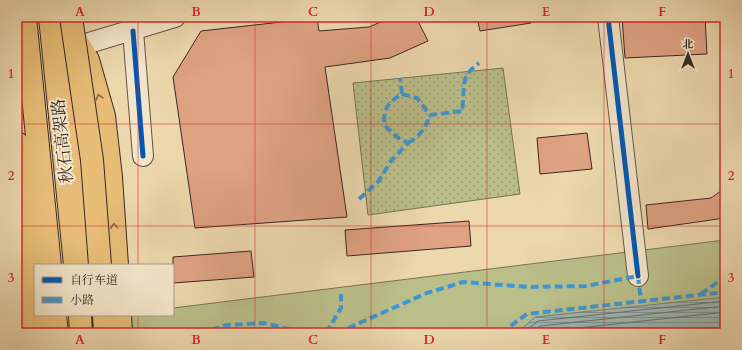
<svg xmlns="http://www.w3.org/2000/svg" width="742" height="350" font-family="Cardo,'Noto Serif SC',serif">
  <defs>
    <pattern id="park-dots" width="8" height="8" patternUnits="userSpaceOnUse"><rect width="8" height="8" fill="#babe89"/><path d="M2 2h.1M6 6h.1" fill="none" stroke="#989a70" stroke-width="1.8" stroke-linecap="round"/></pattern>
    <pattern id="water-rules" width="6" height="5" patternUnits="userSpaceOnUse"><rect width="6" height="5" fill="#9eb7b5"/><path d="M0 2.5h6" fill="none" stroke="#829593"/></pattern>
  </defs>
  <rect width="100%" height="100%" fill="#edd8ae"/>
  <filter id="stains"><feTurbulence type="fractalNoise" baseFrequency=".005" numOctaves="4"/><feColorMatrix values="0 0 0 0 .2 0 0 0 0 .09 0 0 0 0 .02 0 0 0 .5 -.17"/></filter>
  <radialGradient id="worn" r=".72"><stop offset=".6" stop-color="#630" stop-opacity="0"/><stop offset="1" stop-color="#630" stop-opacity=".3"/></radialGradient>
  <path fill="#babe89" stroke="#7a7356" d="M725 240V333H49L132 315H173V308Z"/>
  <path fill="url(#park-dots)" stroke="#7a7356" d="M503 68 520 194 368 215 353 83Z"/>
  <path fill="url(#water-rules)" stroke="#767e7a" d="M725 297V333H517L535 317Z"/>
  <g fill="none" stroke-linecap="round" stroke-linejoin="round">
    <path stroke="#6c706c" stroke-width="1" d="M523 333 538 321 725 301
      M531 333 540 326 725 306
      M540 333 542 332 725 312"/>
  </g>
  <path fill="#dfa283" stroke="#3b2822" d="M392 17H416L428 41 390 58 325 67 347 217 195 228 173 77 201 31 317 18 319 31 369 27Z
    M477 17H531V23L480 31Z
    M622 17H705L707 54 625 58Z
    M587 133 592 169 540 174 537 138Z
    M725 188V218L648 229 646 205 711 198Z
    M469 221 471 246 347 256 345 230Z
    M251 251 254 277 173 283V257Z"/>
  <g fill="none" stroke-linecap="round" stroke-linejoin="round">
    <g stroke="#685445" stroke-width="22">
      <path id="minor" d="M608 17 638 276
        M133 31 143 156
        M79 46 175 17"/>
    </g>
    <g stroke="#3b2822" stroke-width="24">
      <path id="major" d="M74 37 88 60 104 116 111 177 117 265
        M17 49 22 92
        M67 58 80 169 86 265
        M26 264 27 280V333
        M120 315 121 333"/>
    </g>
    <g stroke="#3b2822" stroke-width="24">
      <path id="highway" d="M25 17 50 265
        M50 17 75 265
        M17 143 35 287
        M39 315 41 333
        M55 315 57 333
        M80 315 81 333
        M104 315 105 333"/>
    </g>
    <use href="#minor" stroke="#f3e6ca" stroke-width="20"/>
    <use href="#major" stroke="#e6bc77" stroke-width="22"/>
    <use href="#highway" stroke="#e6bc77" stroke-width="22"/>
    <g stroke="#3b2822" stroke-width="24" stroke-linecap="butt">
      <path id="highway-bridge" d="M71 17 92 160 100 265"/>
    </g>
    <use href="#highway-bridge" stroke="#e6bc77" stroke-width="22"/>
    <path stroke="#3e96d5" stroke-width="4" stroke-dasharray="8 4" stroke-linecap="butt" d="M402 94 417 98 430 115 462 111C464 101 462 83 467 75 470 70 475 66 479 63
      M408 143C421 135 425 129 430 115
      M359 199 379 181 390 162 408 143 397 137 384 125C384 108 387 103 402 94L400 78
      M701 294 725 277
      M200 333 227 325 264 323 305 333
      M326 333 341 308V294
      M337 333 427 293 463 282 529 287 586 286 638 276 641 301
      M501 333 527 314 725 292"/>
    <g stroke="#f3e6ca" stroke-width="8">
      <path id="cycleway" d="M608 17 638 276
        M133 31 143 156"/>
    </g>
    <use href="#cycleway" stroke="#0057b8" stroke-width="5"/>
  </g>
  <defs><path id="oneway-chevron" d="M-2-3.5L2.5 0L-2 3.5" fill="none" stroke-width="1.6" stroke-linecap="round" stroke-linejoin="round"/></defs>
  <g stroke="#886b48">
    <use href="#oneway-chevron" transform="translate(99 97) rotate(-106)"/>
    <use href="#oneway-chevron" transform="translate(114 226) rotate(-94)"/>
  </g>
  <path fill="none" stroke="#d62828" stroke-width="1" stroke-opacity="0.55" d="M138 17V265M255 17V333M371 17V333M487 17V333M604 17V333M17 124H725M17 226H725M138 315V333"/>
  <g text-anchor="middle" stroke-width="4" stroke-linejoin="round" paint-order="stroke">
    <g font-size="17" fill="#3b2822" stroke="#f3e6ca">
      <text transform="translate(62 141) rotate(-96)" y="6">秋石高架路</text>
    </g>
  </g>
  <rect width="742" height="350" fill="none" stroke="#edd8ae" stroke-width="44"/>
  <rect x="34" y="264" width="140" height="52" fill="#f3e6ca" stroke="#a99a87"/>
  <rect x="42" y="277" width="20" height="6" fill="#0057b8" stroke="#a99a87"/>
  <text x="70" y="284" font-size="12" fill="#3b2822">自行车道</text>
  <rect x="42" y="297" width="20" height="6" fill="#3e96d5" stroke="#a99a87"/>
  <text x="70" y="304" font-size="12" fill="#3b2822">小路</text>
  <g transform="translate(688 54)" stroke="#f3e6ca" stroke-width="3" paint-order="stroke">
  <path d="M0-3L7 15L0 10L-7 15Z" fill="#3b2822"/>
  <text y="-6" font-size="11" font-weight="bold" text-anchor="middle" fill="#3b2822">北</text>
  </g>
  <rect x="22" y="22" width="698" height="306" fill="none" stroke="#d62828" stroke-width="1.5"/>
  <g font-size="13" text-anchor="middle" font-weight="bold" fill="#d62828">
    <text x="80" y="16">A</text>
    <text x="196" y="16">B</text>
    <text x="313" y="16">C</text>
    <text x="429" y="16">D</text>
    <text x="546" y="16">E</text>
    <text x="662" y="16">F</text>
    <text x="11" y="78">1</text>
    <text x="731" y="78">1</text>
    <text x="11" y="180">2</text>
    <text x="731" y="180">2</text>
    <text x="11" y="282">3</text>
    <text x="731" y="282">3</text>
    <text x="80" y="344">A</text>
    <text x="196" y="344">B</text>
    <text x="313" y="344">C</text>
    <text x="429" y="344">D</text>
    <text x="546" y="344">E</text>
    <text x="662" y="344">F</text>
  </g>
  <rect width="100%" height="100%" filter="url(#stains)"/>
  <rect width="100%" height="100%" fill="url(#worn)"/>
</svg>
